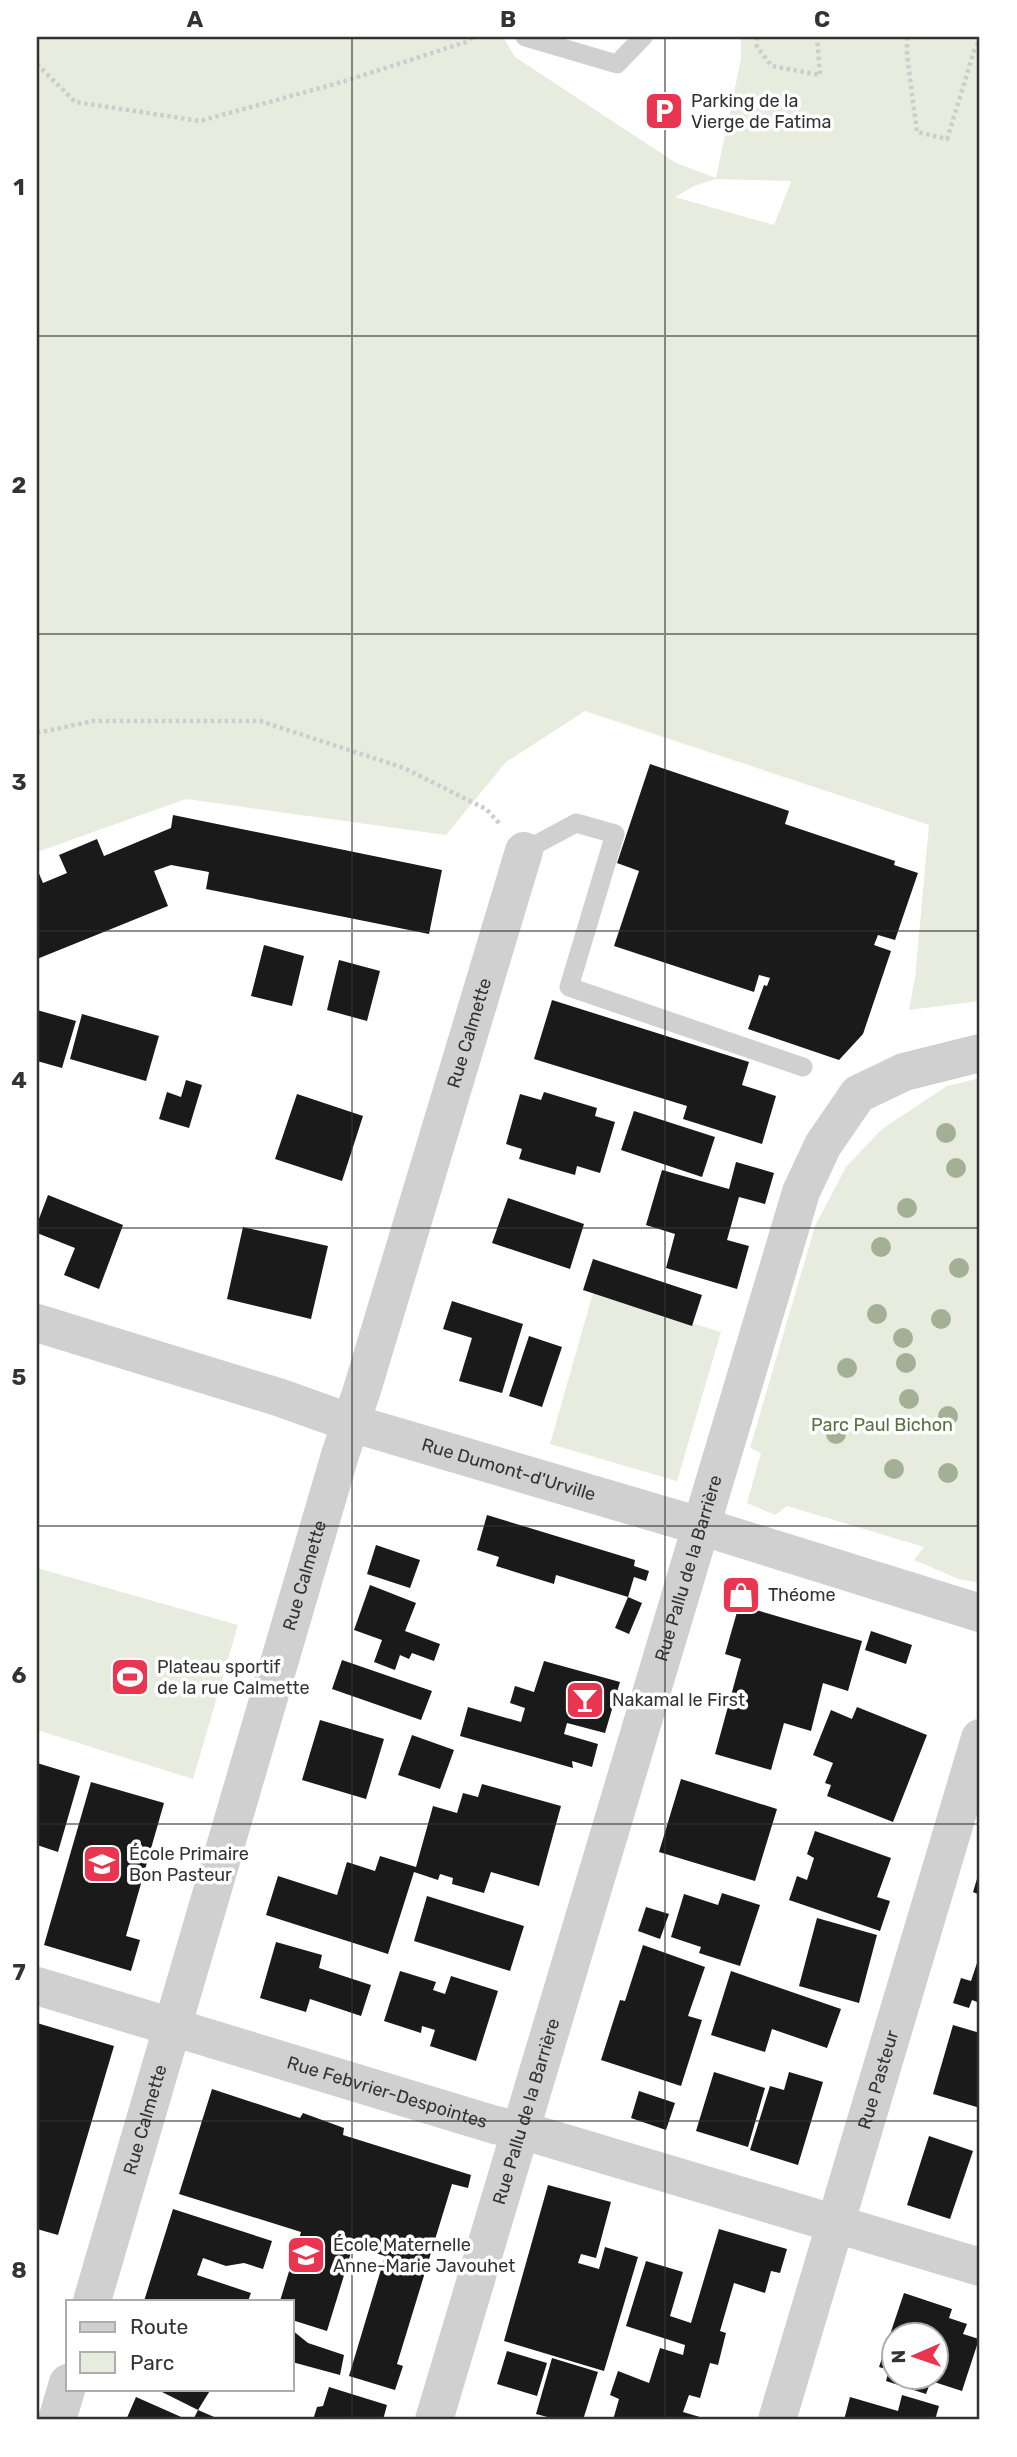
<svg xmlns="http://www.w3.org/2000/svg" width="1017" height="2457" font-family="Rubik,sans-serif">
  <rect width="100%" height="100%" fill="#fff"/>
  <path fill="#e7ecde" fill-rule="evenodd" d="M37 37H503L515 57 676 163 716 178 741 59V37H980V1001L909 1010 915 978 929 825 585 711 506 762 446 835 186 799 37 852ZM716 179 790 181 791 182 774 225 675 197 694 186Z
    M980 1078V1583L959 1579 914 1560 924 1547 787 1506 775 1515 747 1503 761 1453 750 1448 815 1226 846 1167 882 1129 947 1086Z
    M593 1293 721 1332 677 1481 550 1444Z
    M37 1568 238 1625 193 1779 37 1730Z"/>
  <path fill="#1a1a1a" fill-rule="evenodd" d="M650 764 789 811 785 824 895 861 894 865 918 873 895 940 878 935 874 945 891 951 863 1034 839 1060 748 1029 764 985 767 986 770 978 759 975 754 992 614 946 639 871 617 863Z
    M173 815 442 870 429 934 206 889 209 872 171 865 154 871 168 906 37 959V869L43 883 67 873 59 855 97 839 104 856 171 828Z
    M264 945 304 956 292 1006 251 996Z
    M339 960 380 971 367 1021 327 1010Z
    M552 1000 749 1062 742 1085 776 1096 762 1144 683 1119 687 1106 534 1059Z
    M37 1010 76 1021 62 1068 37 1061Z
    M82 1014 159 1036 146 1081 70 1059Z
    M186 1080 202 1085 189 1128 159 1119 167 1092 181 1097Z
    M544 1092 597 1108 595 1116 615 1122 600 1173 577 1166 575 1175 519 1159 522 1149 506 1144 520 1094 541 1100Z
    M297 1094 363 1116 342 1181 275 1159Z
    M634 1111 715 1137 702 1177 621 1150Z
    M736 1162 774 1173 765 1204 739 1197 727 1240 749 1246 737 1289 666 1268 675 1234 646 1225 662 1170 729 1189Z
    M48 1195 123 1225 99 1289 64 1275 75 1248 37 1233V1224Z
    M508 1198 584 1224 570 1269 492 1243Z
    M243 1227 328 1246 311 1319 227 1299Z
    M593 1259 702 1295 692 1326 583 1290Z
    M452 1301 523 1324 502 1393 459 1381 472 1338 443 1329Z
    M529 1336 562 1347 542 1407 509 1396Z
    M487 1515 635 1560 634 1566 649 1571 646 1581 634 1577 628 1597 556 1575 554 1584 496 1566 499 1557 477 1550Z
    M376 1545 420 1560 410 1588 367 1574Z
    M370 1585 416 1603 405 1631 440 1644 434 1661 412 1653 409 1659 400 1655 395 1670 374 1662 382 1640 354 1630Z
    M628 1597 642 1603 629 1634 615 1628Z
    M739 1605 862 1641 848 1691 823 1683 811 1731 784 1723 771 1770 715 1754 741 1659 725 1654Z
    M871 1631 912 1645 906 1664 865 1650Z
    M342 1660 432 1691 421 1720 332 1689Z
    M544 1661 620 1682 605 1733 567 1723 564 1734 598 1744 592 1767 572 1761 573 1768 460 1736 468 1707 521 1722 525 1708 510 1703 515 1686 534 1692Z
    M857 1707 927 1735 893 1822 827 1796 831 1785 825 1783 833 1763 813 1755 831 1710 852 1719Z
    M320 1720 384 1739 366 1799 302 1780Z
    M412 1735 454 1750 440 1789 398 1775Z
    M37 1763 80 1776 58 1852 37 1845Z
    M681 1779 777 1809 755 1881 659 1852Z
    M91 1782 164 1803 126 1936 140 1940 131 1971 44 1945Z
    M482 1784 561 1806 539 1886 491 1872 484 1893 452 1884 453 1878 440 1874 438 1880 414 1872 388 1954 266 1915 278 1876 337 1895 347 1862 375 1871 380 1856 416 1867 433 1806 457 1813 463 1793 478 1797Z
    M815 1831 891 1858 877 1897 890 1901 880 1931 789 1900 797 1876 807 1880 814 1858 807 1854Z
    M980 1869V1895L973 1892Z
    M722 1893 760 1905 740 1966 699 1953 701 1947 671 1937 684 1894 718 1905Z
    M427 1896 524 1926 510 1971 414 1941Z
    M646 1907 669 1914 660 1939 638 1931Z
    M817 1918 877 1935 859 2003 799 1986Z
    M276 1942 322 1955 319 1968 371 1985 361 2016 310 1999 306 2012 260 1998Z
    M643 1945 705 1967 688 2016 702 2020 681 2086 601 2060 620 2000 625 2001Z
    M980 1954V2003L972 2000 969 2008 953 2003 961 1978 971 1981Z
    M400 1971 436 1982 433 1990 445 1994 451 1976 498 1991 476 2061 430 2046 435 2030 422 2026 421 2033 384 2021Z
    M731 1971 841 2009 827 2048 772 2029 765 2052 711 2035Z
    M37 2023 114 2046 58 2235 37 2229Z
    M953 2025 980 2033V2108L933 2094Z
    M714 2072 765 2088 748 2147 696 2131Z
    M789 2072 823 2082 798 2165 750 2150 770 2086 784 2090Z
    M212 2089 300 2118 303 2113 344 2128 343 2135 471 2175 468 2188 452 2184 397 2364 403 2366 395 2390 349 2376 385 2256 353 2246 327 2331 292 2320V2301H280L301 2232 179 2194Z
    M639 2091 675 2103 666 2130 631 2118Z
    M929 2136 973 2151 950 2219 907 2205Z
    M548 2185 611 2202 596 2258 581 2254 578 2263 599 2269 605 2247 638 2257 604 2371 504 2341Z
    M173 2209 272 2241 263 2269 244 2263 226 2266 203 2258 197 2275 251 2293 248 2301H144Z
    M719 2229 787 2249 780 2273 771 2271 765 2293 734 2283 720 2331 726 2333 718 2365 710 2363 700 2398 689 2395 683 2412 710 2420H613L619 2399 610 2395 618 2371 649 2383 660 2348 683 2355 685 2345 626 2326 646 2261 683 2272 670 2316 691 2323Z
    M904 2293 952 2309 949 2318 967 2324 963 2334 979 2339 962 2391 931 2381 926 2394 886 2381 889 2370 879 2367ZM894 2334H936V2376H894Z
    M292 2330 308 2343 344 2355 340 2375 292 2362Z
    M507 2351 547 2363 537 2396 497 2384Z
    M552 2358 598 2372 583 2420H559L536 2414Z
    M329 2387 387 2405 383 2420H313L317 2407 323 2406Z
    M156 2389H211L198 2410Z
    M902 2395 939 2406 935 2420H844L850 2397 898 2411Z
    M136 2397 188 2420H126Z
    M198 2410 221 2420H193Z"/>
  <g fill="none" stroke-linecap="round" stroke-linejoin="round">
    <path stroke="#cdcdcd" stroke-width="4.5" stroke-dasharray="3.5 3.5" stroke-linecap="butt" d="M757 37V47L772 66 820 75 817 37
      M907 37V55L917 132 947 139 975 48 980 41
      M37 64 75 102 200 121 342 82 466 42 473 37
      M37 733 93 721H260L404 768 486 809 500 824"/>
    <path stroke="#d0d0d0" stroke-width="19" d="M525 37 617 64 643 37
      M524 851 576 823 615 834 569 987 803 1067"/>
    <g stroke="#d0d0d0" stroke-width="38">
      <path id="s1" d="M37 1323 281 1398 351 1423 700 1526 980 1613"/>
      <path id="s2" d="M37 1986 495 2125 521 2130 980 2267"/>
      <path id="s3" d="M92 2301 340 1455 362 1390 524 851"/>
      <path d="M57 2420 68 2383"/>
    </g>
    <g stroke="#d0d0d0" stroke-width="38">
      <path id="s4" d="M434 2420 801 1192 823 1145 858 1094 904 1072 980 1053"/>
      <path id="s5" d="M777 2420 980 1738"/>
    </g>
  </g>
  <g fill="#a4b095">
    <circle cx="946" cy="1133" r="10"/>
    <circle cx="956" cy="1168" r="10"/>
    <circle cx="907" cy="1208" r="10"/>
    <circle cx="881" cy="1247" r="10"/>
    <circle cx="959" cy="1268" r="10"/>
    <circle cx="877" cy="1314" r="10"/>
    <circle cx="941" cy="1319" r="10"/>
    <circle cx="903" cy="1338" r="10"/>
    <circle cx="906" cy="1363" r="10"/>
    <circle cx="847" cy="1368" r="10"/>
    <circle cx="909" cy="1399" r="10"/>
    <circle cx="948" cy="1416" r="10"/>
    <circle cx="836" cy="1434" r="10"/>
    <circle cx="894" cy="1469" r="10"/>
    <circle cx="948" cy="1473" r="10"/>
  </g>
  <path fill="none" stroke="#333" stroke-width="2" stroke-opacity="0.55" d="M352 37V2420M665 37V2420M37 336H980M37 634H980M37 931H980M37 1228H980M37 1526H980M37 1824H980M37 2121H980"/>
  <defs>
    <g id="parking-square" transform="scale(2.0125)"><rect x="-9" y="-9" width="18" height="18" rx="4" fill="#e9354f" stroke="#fff"/><path d="M-3.5-5.5H1a3.5 3.5 0 0 1 0 7H-1V5.5H-3.5ZM-1-3.4V-.6H.8a1.4 1.4 0 0 0 0-2.8Z" fill="#fff"/></g>
    <g id="shop-square" transform="scale(2.0125)"><rect x="-9" y="-9" width="18" height="18" rx="4" fill="#e9354f" stroke="#fff"/><path d="M-5-2.5h2.3a2.7 3.5 0 0 1 5.4 0H5L5.5 6h-11ZM-1.5-2.5h3a1.5 2.3 0 0 0-3 0Z" fill="#fff"/></g>
    <g id="stadium-square" transform="scale(2.0125)"><rect x="-9" y="-9" width="18" height="18" rx="4" fill="#e9354f" stroke="#fff"/><path d="M0-5a6.5 5 0 1 0 0 10a6.5 5 0 1 0 0-10ZM-3.5-1.8h7v3.6h-7Z" fill="#fff"/></g>
    <g id="bar-square" transform="scale(2.0125)"><rect x="-9" y="-9" width="18" height="18" rx="4" fill="#e9354f" stroke="#fff"/><path d="M-6-5H6L.8 .8V4.5H3.5V6h-7V4.5H-.8V.8Z" fill="#fff"/></g>
    <g id="school-square" transform="scale(2.0125)"><rect x="-9" y="-9" width="18" height="18" rx="4" fill="#e9354f" stroke="#fff"/><path d="M0-5L7-2L0 1L-7-2ZM-4 1L0 2.5L4 1V4Q0 6-4 4Z" fill="#fff"/></g>
  </defs>
  <g fill-rule="evenodd">
    <use href="#parking-square" x="664" y="111"/>
    <use href="#shop-square" x="741" y="1595"/>
    <use href="#stadium-square" x="130" y="1677"/>
    <use href="#bar-square" x="585" y="1700"/>
    <use href="#school-square" x="102" y="1864"/>
    <use href="#school-square" x="306" y="2255"/>
  </g>
  <g text-anchor="middle" stroke-width="7" stroke-linejoin="round" paint-order="stroke">
    <g font-size="18" fill="#333" stroke="#fff" text-anchor="start">
      <text x="691" y="107">Parking de la<tspan x="691" dy="21">Vierge de Fatima</tspan></text>
      <text x="768" y="1601">Théome</text>
      <text x="157" y="1673">Plateau sportif<tspan x="157" dy="21">de la rue Calmette</tspan></text>
      <text x="612" y="1706">Nakamal le First</text>
      <text x="129" y="1860">École Primaire<tspan x="129" dy="21">Bon Pasteur</tspan></text>
      <text x="333" y="2251">École Maternelle<tspan x="333" dy="21">Anne-Marie Javouhet</tspan></text>
    </g>
    <g font-size="18" fill="#333" stroke="#fff">
      <text dy="6" stroke="none"><textPath href="#s3" startOffset="1323">Rue Calmette</textPath></text>
      <text dy="6" stroke="none"><textPath href="#s1" startOffset="494">Rue Dumont-d'Urville</textPath></text>
      <text dy="6" stroke="none"><textPath href="#s4" startOffset="889">Rue Pallu de la Barrière</textPath></text>
      <text dy="6" stroke="none"><textPath href="#s3" startOffset="756">Rue Calmette</textPath></text>
      <text dy="6" stroke="none"><textPath href="#s5" startOffset="355">Rue Pasteur</textPath></text>
      <text dy="6" stroke="none"><textPath href="#s2" startOffset="366">Rue Febvrier-Despointes</textPath></text>
      <text dy="6" stroke="none"><textPath href="#s4" startOffset="322">Rue Pallu de la Barrière</textPath></text>
      <text dy="6" stroke="none"><textPath href="#s3" startOffset="189">Rue Calmette</textPath></text>
    </g>
    <g font-size="18" fill="#59703e" stroke="#fff">
      <text x="882" y="1431">Parc Paul Bichon</text>
    </g>
  </g>
  <rect width="1017" height="2457" fill="none" stroke="#ffffff" stroke-width="77"/>
  <rect x="66" y="2300" width="228" height="91" fill="#ffffff" stroke="#adadad" stroke-width="2"/>
  <rect x="80" y="2322" width="35" height="10" fill="#d0d0d0" stroke="#adadad" stroke-width="2"/>
  <text x="130" y="2334" font-size="21" fill="#333333">Route</text>
  <rect x="80" y="2352" width="35" height="21" fill="#e7ecde" stroke="#adadad" stroke-width="2"/>
  <text x="130" y="2370" font-size="21" fill="#333333">Parc</text>
  <g transform="translate(915 2356) rotate(268)"><circle r="33" fill="#ffffff" stroke="#adadad" stroke-width="2"/>
  <path d="M0-5L12 26L0 18L-12 26Z" fill="#e9354f"/>
  <text y="-10" font-size="19" font-weight="bold" text-anchor="middle" fill="#333333">N</text>
  </g>
  <rect x="38" y="38" width="940" height="2380" fill="none" stroke="#333" stroke-width="2.5"/>
  <g font-size="23" text-anchor="middle" font-weight="bold" fill="#333">
    <text x="195" y="27">A</text>
    <text x="508" y="27">B</text>
    <text x="822" y="27">C</text>
    <text x="19" y="195">1</text>
    <text x="19" y="493">2</text>
    <text x="19" y="790">3</text>
    <text x="19" y="1088">4</text>
    <text x="19" y="1385">5</text>
    <text x="19" y="1683">6</text>
    <text x="19" y="1980">7</text>
    <text x="19" y="2278">8</text>
  </g>
</svg>
